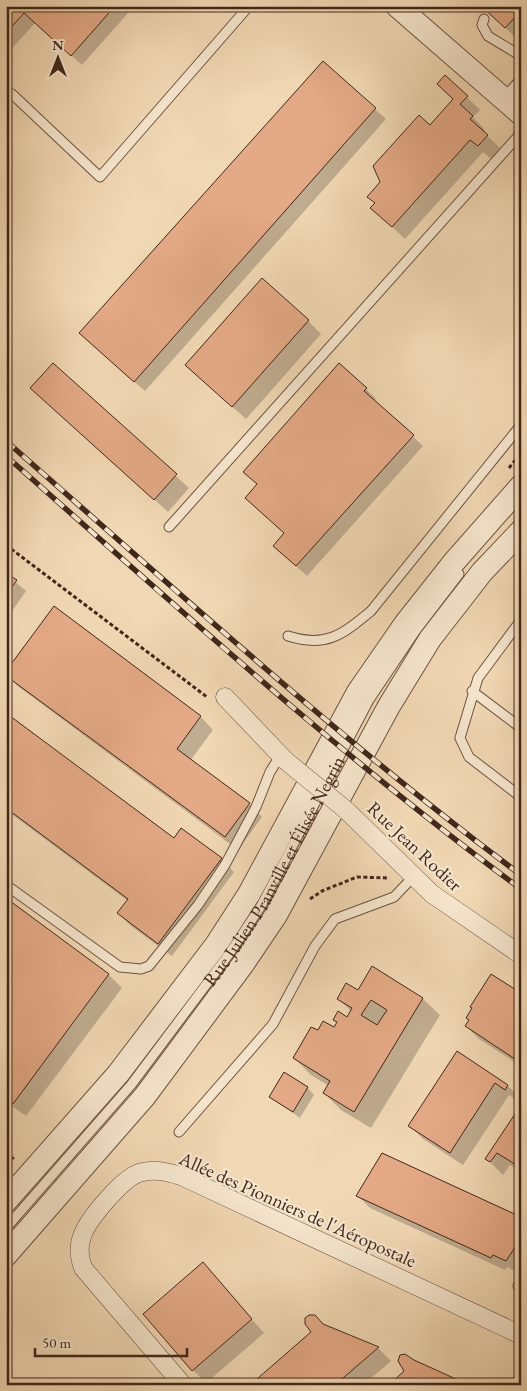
<svg xmlns="http://www.w3.org/2000/svg" width="527" height="1391" font-family="'EB Garamond',serif">
  <rect width="100%" height="100%" fill="#f1d8b4"/>
  <filter id="stains"><feTurbulence type="fractalNoise" baseFrequency=".004" numOctaves="4"/><feColorMatrix values="0 0 0 0 .2 0 0 0 0 .09 0 0 0 0 .02 0 0 0 .5 -.17"/></filter>
  <radialGradient id="worn" r=".72"><stop offset=".6" stop-color="#630" stop-opacity="0"/><stop offset="1" stop-color="#630" stop-opacity=".3"/></radialGradient>
  <path fill="#0003" d="M6 6H123L129 12 82 65 35 23 6 55Z
    M482 6H521V33L516 38Z
    M323 63 386 119 145 391 91 344Z
    M467 97 480 110 473 117 485 130 483 132 500 148 491 159 483 152 405 239 372 208 430 127 454 100Z
    M308 321 321 334 246 419 200 378Z
    M53 364 189 488 168 512 32 388Z
    M366 389 376 399 374 401 423 446 307 576 285 556 286 533 258 485Z
    M6 574 26 591 6 620Z
    M6 675 200 716 213 730 190 761 249 804 262 817 238 850 19 687Z
    M6 715 174 839 181 830 221 859 234 872 172 956 131 926 118 913 128 901 6 810Z
    M6 899 109 975 122 988 26 1116 6 1102Z
    M372 968 423 999 440 1015 371 1128 341 1110 324 1093 329 1086 311 1075 294 1058 318 1032 334 1029 348 1019 352 1012 338 999 358 991Z
    M521 995V1066L479 1039 466 1026Z
    M457 1053 508 1086 521 1099 519 1102 509 1095 463 1165 423 1139 410 1126Z
    M308 1088 314 1095 300 1118 270 1097Z
    M521 1111V1172L510 1165 503 1175 487 1159Z
    M357 1195 521 1218V1271L519 1273 507 1267 505 1270 370 1208Z
    M203 1264 264 1333 206 1383 193 1370Z
    M322 1325 378 1348 391 1361 363 1385H252Z"/>
  <path fill="#e4a986" stroke="#40271b" fill-rule="evenodd" d="M6 6H115L71 56 24 13 6 33Z
    M481 6H521V11L505 28Z
    M323 61 376 108 134 382 79 333Z
    M445 75 468 96 460 104 473 116 470 119 488 135 478 146 470 140 392 227 370 208 375 203 367 197 380 182 373 166 419 115 430 125 453 99 437 84Z
    M262 278 309 320 232 407 185 365Z
    M53 363 177 474 154 500 30 388Z
    M339 363 367 388 364 391 414 435 296 566 273 546 284 533 245 498 257 484 243 472Z
    M6 573 17 580 6 595Z
    M54 606 201 716 177 749 250 803 225 837 6 676V671Z
    M6 713 174 838 181 828 222 858 158 944 117 913 128 899 6 808Z
    M6 898 109 974 13 1104 6 1099Z
    M372 966 423 998 354 1112 323 1093 330 1081 293 1058 311 1027 318 1030 323 1021 334 1027 337 1022 333 1020 338 1011 347 1017 352 1008 337 999 346 983 358 990ZM371 1000 387 1010 377 1025 361 1015Z
    M491 974 521 993V1063L465 1026 469 1020 466 1018 472 1008 470 1007Z
    M457 1051 508 1085 505 1090 495 1083 450 1153 408 1126Z
    M284 1072 308 1087 293 1112 269 1097Z
    M519 1108 521 1109V1168L497 1153 490 1162 485 1159Z
    M382 1153 521 1217V1238L506 1261 493 1255 491 1258 356 1196Z
    M203 1262 252 1319 192 1371 143 1314Z
    M309 1315H315L323 1324 379 1347 335 1385H250L311 1332 305 1324V1318Z
    M405 1354 414 1360 469 1385H389L404 1371 398 1361 400 1355Z"/>
  <g fill="none" stroke-linecap="round" stroke-linejoin="round">
    <g stroke="#6c5341" stroke-width="11">
      <g id="service">
        <path d="M484 19 482 25 488 36 521 56"/>
        <path d="M6 99 12 94 100 177 249 6"/>
        <path d="M503 99 521 79"/>
        <path d="M169 527 521 133"/>
        <path d="M521 620 478 678 460 738 469 757 521 797"/>
        <path d="M288 636C326 648 342 635 371 611L521 425"/>
        <path d="M472 691 521 728"/>
        <path d="M6 885 120 967 141 969 149 966 198 905 225 865 256 807 270 772 280 756"/>
        <path d="M179 1132 273 1024 315 946 335 919 394 897 413 877"/>
        <path id="s1" d="M6 1228 131 1085 229 954 261 906 369 700 416 630 459 574"/>
        <path d="M518 1286 521 1282"/>
      </g>
    </g>
    <g stroke="#6c5341" stroke-width="19">
      <path id="minor" d="M225 697 286 761
        M346 810 432 894 521 955
        M183 1385 83 1268C79 1257 78 1245 83 1234 89 1218 123 1178 139 1173 153 1168 167 1172 181 1176L521 1335"/>
    </g>
    <g stroke="#6c5341" stroke-width="24">
      <path id="tertiary" d="M397 6 521 114
        M6 1201 118 1074 216 945 249 894 358 692 405 624 454 562 521 486
        M6 1255 145 1096 243 964 276 915 389 706 430 639 482 572 521 531"/>
    </g>
    <path stroke="#40271b" stroke-width="3" stroke-dasharray="4 2.5" stroke-linecap="butt" d="M509 468 521 453
      M6 545 207 697
      M310 899 322 891 357 877 388 878
      M6 1164 15 1156"/>
    <use href="#service" stroke="#f6e6ce" stroke-width="9"/>
    <use href="#minor" stroke="#f6e6ce" stroke-width="18"/>
    <use href="#tertiary" stroke="#f6e6ce" stroke-width="22"/>
    <g stroke="#40271b" stroke-width="5.5">
      <path id="rail" d="M6 441C175 589 341 741 521 875
        M6 456C174 604 340 756 521 889"/>
    </g>
    <use href="#rail" stroke="#f6e6ce" stroke-width="4" stroke-dasharray="11" stroke-linecap="butt"/>
    <g stroke="#6c5341" stroke-width="19" stroke-linecap="butt">
      <path id="minor-bridge" d="M286 761 346 810"/>
    </g>
    <use href="#minor-bridge" stroke="#f6e6ce" stroke-width="18"/>
  </g>
  <g text-anchor="middle" stroke-width="4.5" stroke-linejoin="round" paint-order="stroke">
    <g font-size="19" fill="#40271b" stroke="#f6e6ce">
      <text transform="translate(415 846) rotate(43)" y="7">Rue Jean Rodier</text>
      <text dy="7" stroke="none"><textPath href="#s1" startOffset="448">Rue Julien Pranville et Élisée Negrin</textPath></text>
      <text transform="translate(298 1209) rotate(24)" y="7">Allée des Pionniers de l'Aéropostale</text>
    </g>
  </g>
  <rect width="527" height="1391" fill="none" stroke="#f1d8b4" stroke-width="25"/>
  <rect x="8" y="8" width="512" height="1376" fill="none" stroke="#40271b" stroke-width="2.5"/>
  <rect x="12" y="12" width="502" height="1366" fill="none" stroke="#40271b"/>
  <g transform="translate(58 58)" stroke="#f6e6ce" stroke-width="4" paint-order="stroke">
  <path d="M0-4L9 19L0 12L-9 19Z" fill="#40271b"/>
  <text y="-8" font-size="14" font-weight="bold" text-anchor="middle" fill="#40271b">N</text>
  </g>
  <path d="M35 1348v8h152v-8" fill="none" stroke="#40271b" stroke-width="2.5"/>
  <text x="42" y="1348" font-size="15" fill="#40271b" stroke="#f6e6ce" stroke-width="4" paint-order="stroke">50 m</text>
  <rect width="100%" height="100%" filter="url(#stains)"/>
  <rect width="100%" height="100%" fill="url(#worn)"/>
</svg>
